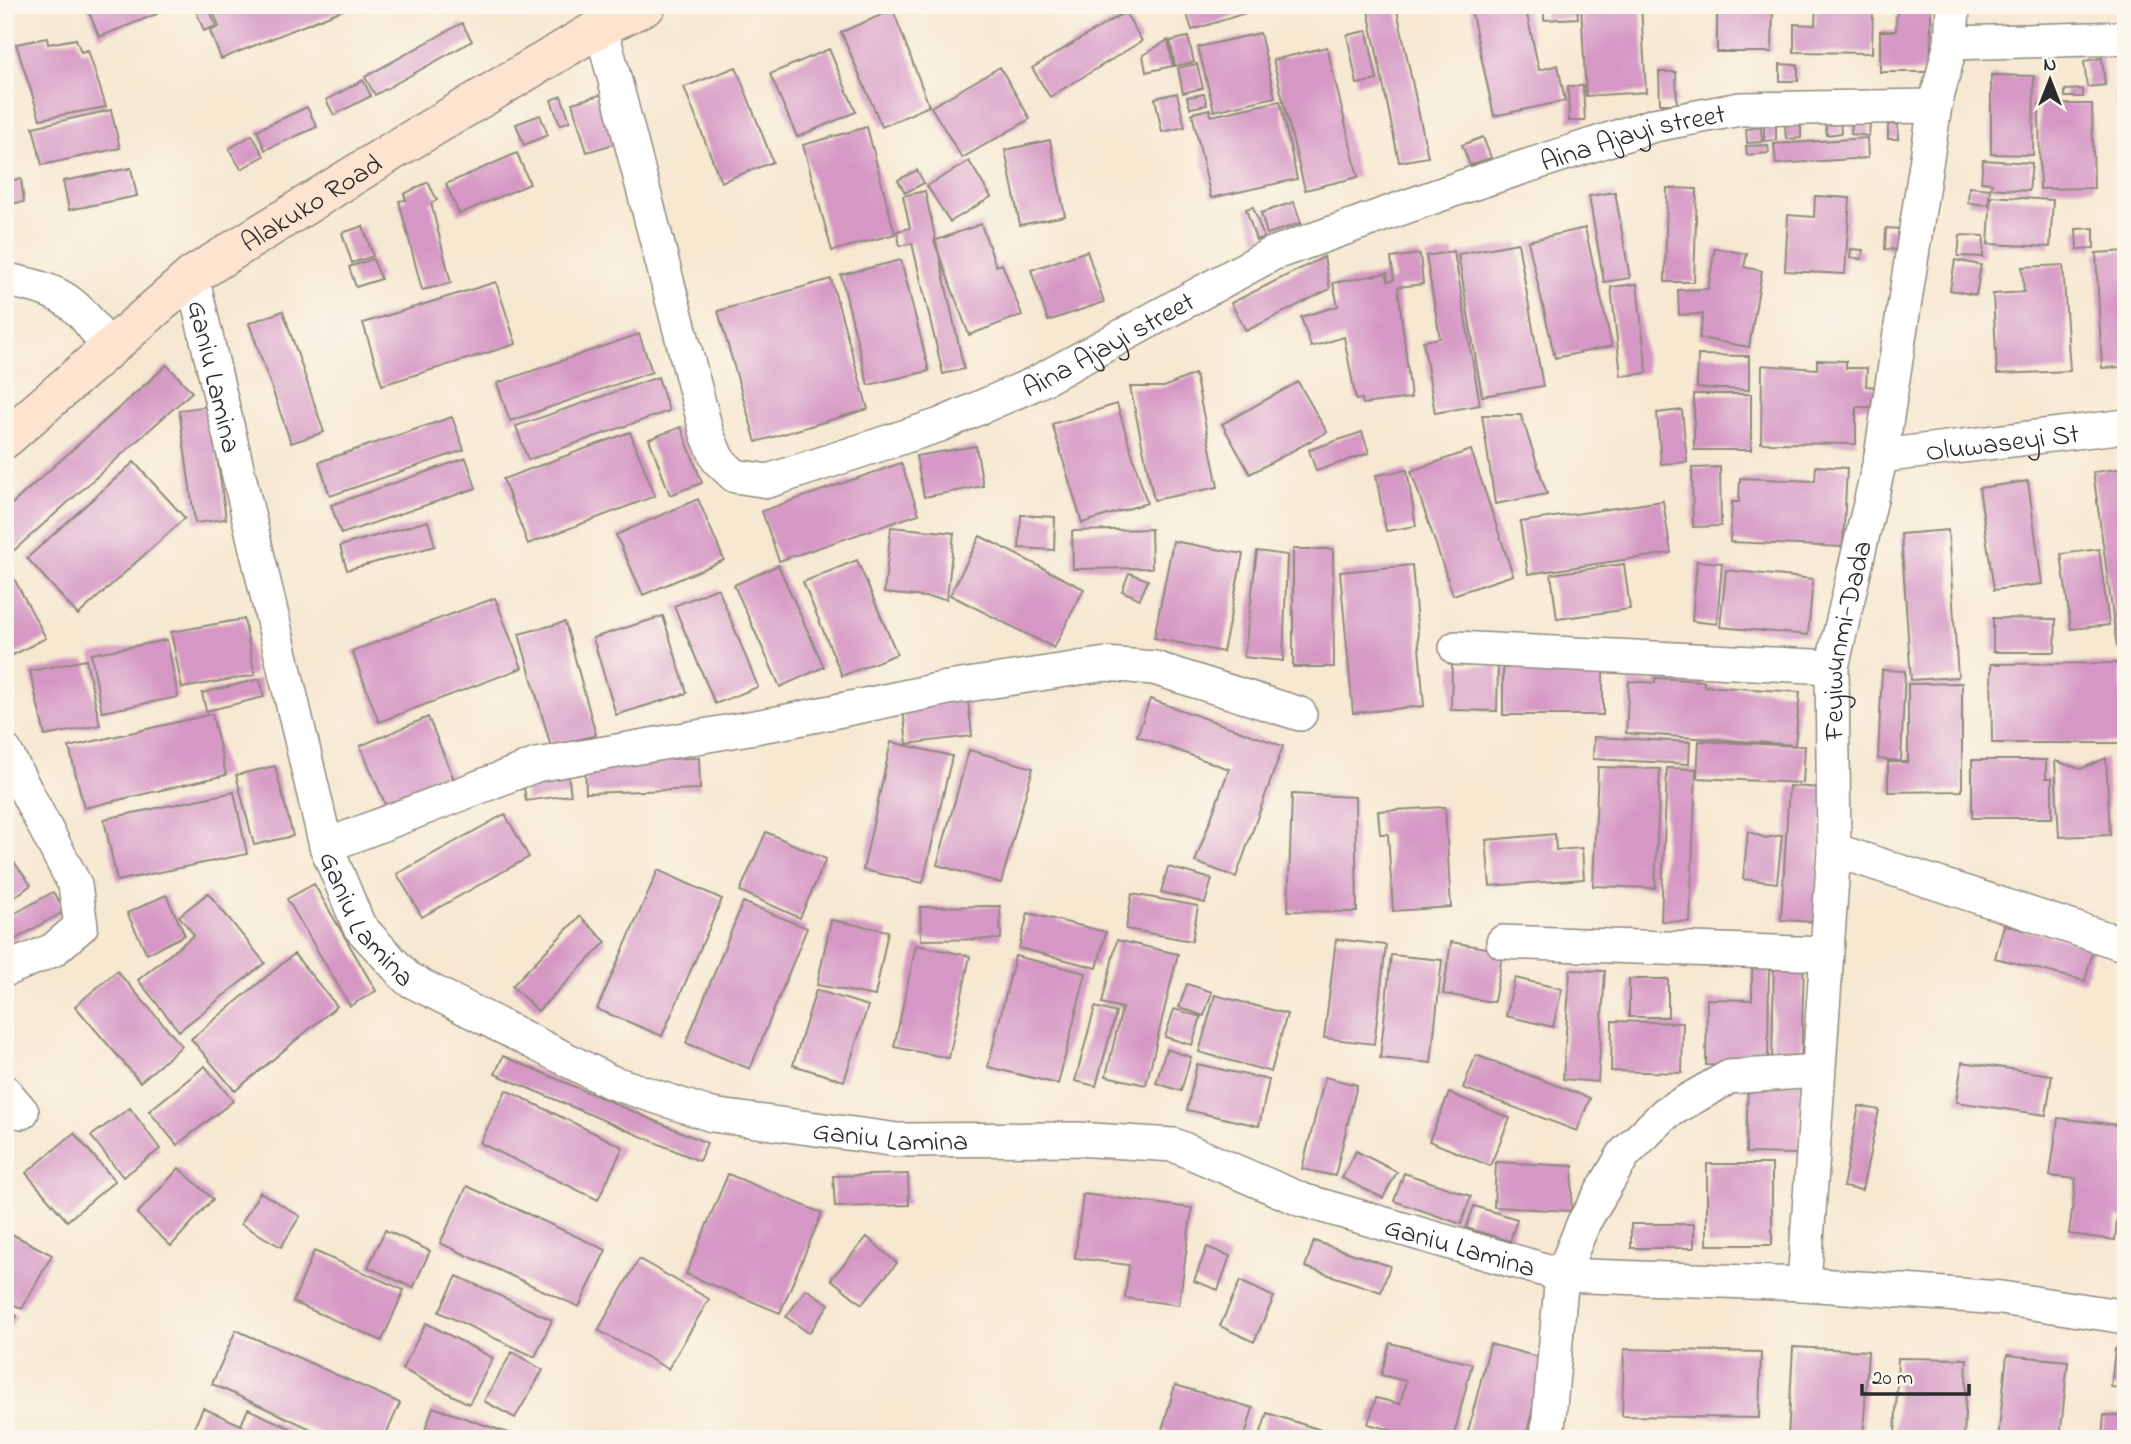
<svg xmlns="http://www.w3.org/2000/svg" width="2131" height="1444" font-family="'Indie Flower',sans-serif">
  <rect width="100%" height="100%" fill="#fbf7ec"/>
  <filter id="ink" filterUnits="userSpaceOnUse"><feTurbulence type="fractalNoise" baseFrequency=".0143" numOctaves="2"/><feDisplacementMap in="SourceGraphic" scale="14" xChannelSelector="R" yChannelSelector="G"/><feConvolveMatrix kernelMatrix="1 2 1 2 8 2 1 2 1" color-interpolation-filters="sRGB"/></filter>
  <filter id="wash" filterUnits="userSpaceOnUse"><feTurbulence type="fractalNoise" baseFrequency=".00686" numOctaves="4" result="noise"/><feDisplacementMap in="SourceGraphic" scale="28" xChannelSelector="R" yChannelSelector="G"/><feGaussianBlur stdDeviation="1.57" result="paint"/><feColorMatrix in="noise" values="0 0 0 0 0 0 0 0 0 0 0 0 0 0 0 0 0 1.4 0 .05"/><feComposite in="paint" operator="in"/></filter>
  <g filter="url(#wash)">
    <rect width="100%" height="100%" fill="#f6e8d1"/>
    <g id="blocks">
      <path fill="#d597c4" d="M86 5H154L157 14 99 37Z
        M211 5H355L221 59 210 31 219 27Z
        M1184 5H1246L1249 12 1192 30Z
        M1367 5H1396L1428 157 1399 162Z
        M1470 5H1525L1539 70 1558 65 1565 101 1494 116Z
        M1544 5H1577L1578 18 1544 20Z
        M1581 5H1641L1646 92 1586 96Z
        M1717 5H1773L1772 52H1717Z
        M1816 5H1873L1872 53 1794 52V24L1815 25Z
        M1897 5H1931V72H1880V31H1896Z
        M209 8 216 26 204 31 197 13Z
        M893 10 929 106 882 127 841 32Z
        M1125 12 1142 41 1050 97 1032 68Z
        M462 23 472 41 375 95 365 77Z
        M1367 31 1377 80 1357 84 1347 35Z
        M1260 33 1275 97 1214 111 1198 47Z
        M1188 37 1194 62 1175 66 1170 41Z
        M47 38 48 44 76 39 81 52 88 50 106 107 40 119 16 44Z
        M1168 40 1173 66 1146 72 1143 55Z
        M1327 47 1358 177 1305 190 1273 60Z
        M829 49 856 112 797 137 770 74Z
        M2102 58 2105 85 2087 87 2084 61Z
        M1197 64 1203 88 1183 93 1178 68Z
        M1780 64 1798 65V81H1780Z
        M736 67 773 162 721 182 684 87Z
        M1000 67 1030 119 962 158 931 107Z
        M1659 72H1676L1677 104H1660Z
        M1991 75 2034 76 2033 155 1991 154Z
        M363 80 371 96 334 115 326 100Z
        M1568 86H1583L1585 121H1569Z
        M2083 89V97H2065V90Z
        M1177 93 1185 127 1162 132 1155 98Z
        M604 94 617 143 587 152 572 103Z
        M1204 94 1207 105 1190 108 1187 97Z
        M561 96 570 121 560 125 551 100Z
        M2126 97V123H2125L2118 98Z
        M1280 101 1297 179 1211 198 1192 113 1210 109 1211 116Z
        M2039 104H2092L2094 188 2040 189Z
        M307 107 317 127 265 150 257 130Z
        M111 110 120 148 42 165 33 127Z
        M540 115 548 135 524 145 516 124Z
        M1840 120 1841 133 1827 135 1825 121Z
        M1852 122 1870 123 1869 136 1851 134Z
        M1801 124V138L1786 139 1785 125Z
        M1888 124H1898V139H1888Z
        M1764 125H1776V140L1764 141Z
        M867 127 895 234 832 251 803 145Z
        M1761 127 1762 142 1747 143 1746 129Z
        M252 135 264 156 241 169 229 149Z
        M1483 137 1491 158 1470 165 1462 145Z
        M1867 138 1868 158 1776 164 1774 144Z
        M1050 140 1065 216 1020 225 1005 150Z
        M5 145 11 167 5 168Z
        M1768 145 1769 153 1747 155 1746 146Z
        M517 153 530 184 459 214 446 184Z
        M1983 160 2032 163 2029 191 1991 188 1992 183 1981 182Z
        M969 161 991 197 950 222 927 186Z
        M131 168 137 196 69 210 63 181Z
        M917 170 924 183 905 193 898 180Z
        M21 179 24 202 5 204V181Z
        M428 182 437 200 431 203 451 283 422 290 399 201 406 200 404 194Z
        M1969 187 1990 189 1988 205 1968 203Z
        M1667 188 1697 189 1694 282H1665Z
        M925 191 964 369 943 374 912 243 900 246 897 231 910 228 903 196Z
        M1615 192 1630 278 1604 282 1589 196Z
        M1815 196 1850 198 1845 274 1785 271 1788 215 1814 217Z
        M1991 196 2053 200 2050 247 1988 244Z
        M1294 202 1301 223 1267 234 1261 213Z
        M1253 207 1264 238 1256 240 1246 209Z
        M981 224 996 266 1002 264 1022 315 969 335 934 241Z
        M363 226 373 256 352 263 342 233Z
        M1585 228 1612 346 1555 358 1528 241Z
        M1886 228 1900 229 1899 250 1885 249Z
        M2094 228V248L2077 249 2076 229Z
        M1960 235 1984 236 1983 257 1958 256Z
        M1518 243 1543 386 1482 396 1458 254Z
        M1715 248 1747 254 1744 267 1762 271 1749 347 1699 338 1703 314 1679 315 1678 290 1708 289Z
        M1851 249 1863 250 1862 259 1850 258Z
        M1087 251 1104 302 1048 321 1031 270Z
        M1454 251 1480 405 1435 413 1423 341 1440 338 1426 256Z
        M2126 251V367L2102 368 2096 253Z
        M1420 254 1423 284 1398 287 1411 398 1363 404 1362 399 1356 400 1344 337 1311 347 1301 317 1338 306 1333 283 1387 273 1388 281 1394 280 1391 258Z
        M1324 257 1330 289 1246 331 1231 303Z
        M373 259 381 279 356 287 349 267Z
        M901 260 929 371 868 385 841 275Z
        M1955 260 1981 265 1976 295 1950 290Z
        M2063 265 2070 371 1997 374 1993 294 2024 292 2022 267Z
        M831 279 868 409 756 442 718 311Z
        M496 282 516 344 382 385 363 323Z
        M1637 284 1647 373 1621 376 1611 287Z
        M283 311 324 432 291 443 249 323Z
        M639 334 652 372 510 421 497 383Z
        M1698 355 1749 356V390L1697 388Z
        M1817 360 1846 361V368H1867L1866 386 1876 387V407H1856V444L1761 443 1762 365 1817 369Z
        M167 365 192 392 10 554 5 549V510Z
        M1195 374 1218 487 1154 500 1130 387H1164Z
        M658 377 669 411 528 460 516 426Z
        M1298 382 1327 432 1250 474 1222 424Z
        M1694 394H1751V450H1694Z
        M1117 404 1147 503 1082 523 1052 424Z
        M210 406 226 519 195 523 179 410Z
        M1682 410 1687 462 1661 464 1657 413Z
        M1482 415H1521L1547 494 1495 504Z
        M452 417 464 450 330 496 319 462Z
        M681 427 702 483 670 495 649 439Z
        M630 432 655 496 528 544 503 479Z
        M1362 432 1369 453 1316 471 1309 450Z
        M976 446 983 486 924 497 916 456Z
        M1471 450 1513 575 1453 595 1411 471Z
        M466 458 476 488 341 534 331 505Z
        M134 462 185 518 78 615 27 558Z
        M901 463 919 514 779 561 762 511Z
        M1816 466 1847 468 1843 547 1730 542 1732 502H1739L1740 478 1815 481Z
        M1720 467 1721 526 1693 527 1692 468Z
        M2126 468V645L2117 646 2093 472Z
        M1407 470 1416 526 1386 531 1376 475Z
        M2028 481 2042 584 1994 590 1979 488Z
        M698 499 724 560 643 595 616 535Z
        M1663 501 1671 553 1528 574 1520 522Z
        M1021 515 1055 517 1054 550 1019 548Z
        M428 521 435 546 347 570 340 546Z
        M891 527 954 533 947 599 884 593Z
        M1151 529 1152 568 1073 569 1072 531Z
        M1948 530 1958 677 1911 680 1901 534Z
        M980 536 1084 589 1054 648 950 595Z
        M1173 541 1243 554 1223 652 1154 638Z
        M1293 549H1333L1334 667H1293Z
        M2099 549 2109 625 2071 629 2061 554Z
        M1257 551 1287 555 1283 661 1244 657Z
        M857 560 897 654 842 676 803 582Z
        M1697 561 1722 563 1717 624 1692 621Z
        M5 562 46 638 5 659Z
        M1624 564 1630 609 1557 619 1551 574Z
        M778 565 824 667 780 687 734 585Z
        M1412 565 1424 706 1353 713 1340 572Z
        M1726 570 1813 579 1808 635 1720 627Z
        M1129 573 1148 580 1140 599 1122 591Z
        M718 588 758 687 715 704 674 606Z
        M495 598 522 668 379 722 352 651Z
        M663 616 687 693 616 715 593 638Z
        M1993 618 2056 619 2055 652H1993Z
        M244 619 255 675 182 688 171 632Z
        M565 622 596 735 551 747 519 634Z
        M167 640 178 697 102 712 91 654Z
        M86 660 100 725 45 736 30 671Z
        M2121 663 2122 743H1992L1991 664Z
        M1452 665 1498 666 1497 711 1451 710Z
        M1503 668H1603V715H1503Z
        M1882 670 1905 671 1901 761 1878 759Z
        M1655 678 1704 681V686L1800 692 1795 745 1626 733 1629 681 1655 683Z
        M260 679 264 697 206 711 202 693Z
        M1962 683V791L1888 792V762H1908V684Z
        M1150 699 1283 746 1236 877 1195 862 1229 769 1137 736Z
        M968 700 972 736 907 744 903 708Z
        M212 714 226 775 84 808 69 747Z
        M428 717 456 784 389 813 360 746Z
        M1594 737 1690 742 1689 764 1593 759Z
        M1699 741 1805 746 1803 783 1697 778Z
        M891 742 952 756 923 883 863 870Z
        M969 750 1033 768 1001 883 937 865Z
        M699 758 700 789 586 793 585 761Z
        M2106 758 2110 835 2059 837 2055 761 2081 769Z
        M1972 760H2046V778H2052V818H1972Z
        M275 766 293 836 254 845 236 775Z
        M1598 767 1660 769 1655 888 1593 886Z
        M1667 768 1696 769 1690 922 1661 921Z
        M568 775 571 795 526 801 523 781Z
        M1789 786 1824 788 1815 922 1781 920Z
        M234 792 247 854 117 881 104 819Z
        M1292 794 1355 797 1357 912 1288 911Z
        M1445 807 1451 907 1393 911 1388 834H1380L1378 811Z
        M505 814 529 857 422 917 397 874Z
        M1748 831 1765 838 1782 835 1777 883 1743 879Z
        M766 832 826 859 800 918 740 891Z
        M1555 834 1556 850 1582 848 1584 879 1490 886 1486 840Z
        M5 850 31 885 5 904Z
        M1168 867 1212 879 1205 903 1161 892Z
        M658 870 722 899 662 1036 597 1009Z
        M314 884 376 991 350 1006 287 899Z
        M53 892 65 911 5 945V919Z
        M208 893 265 963 179 1031 138 980 194 935 179 916Z
        M1132 894 1198 906 1192 941 1126 929Z
        M166 895 185 935 147 954 127 913Z
        M743 902 807 928 750 1069 686 1043Z
        M1000 906 1001 939 921 940 920 907Z
        M1028 913 1106 932 1097 968 1019 948Z
        M580 916 606 942 538 1011 512 986Z
        M831 920 888 931 875 996 817 985Z
        M2004 925 2094 947 2085 981 1995 958Z
        M1336 939 1386 945 1374 1044 1324 1038Z
        M1117 940 1178 954 1146 1085 1106 1076 1122 1008 1102 1003Z
        M1451 942 1503 951 1494 1002 1443 994Z
        M916 945 970 956 949 1058 894 1047Z
        M294 954 337 1006 235 1091 191 1039Z
        M1391 955 1442 960 1431 1063 1380 1058Z
        M1015 956 1086 973 1058 1084 988 1067Z
        M1752 958 1769 959 1768 1066 1706 1065 1707 999 1752 1000Z
        M1774 958 1804 959 1801 1066H1772Z
        M1570 970 1605 971 1598 1082 1563 1079Z
        M117 971 182 1046 140 1082 75 1006Z
        M1515 978 1562 989 1553 1027 1506 1016Z
        M1629 979H1668V1017H1629Z
        M1187 984 1212 992 1204 1016 1179 1007Z
        M816 990 868 1006 844 1081 793 1065Z
        M1215 995 1287 1014 1271 1072 1199 1052Z
        M1095 1007 1116 1013 1096 1086 1075 1081Z
        M1174 1009 1201 1017 1192 1045 1165 1037Z
        M1612 1021 1683 1023 1682 1073 1611 1071Z
        M1166 1049 1191 1057 1181 1091 1156 1083Z
        M1476 1055 1590 1098 1577 1131 1463 1088Z
        M503 1056 707 1143 699 1161 495 1074Z
        M1962 1062 2052 1075 2046 1115 1956 1102Z
        M1197 1064 1269 1080 1259 1126 1187 1110Z
        M205 1066 233 1101 177 1145 149 1111Z
        M1325 1077 1357 1085 1335 1176 1302 1169Z
        M1748 1081 1801 1082 1799 1154 1746 1153Z
        M506 1090 623 1147 598 1200 480 1143Z
        M1449 1093 1510 1118 1490 1166 1429 1141Z
        M1859 1106 1879 1110 1862 1190 1843 1187Z
        M130 1108 160 1149 123 1177 91 1136Z
        M2058 1118 2126 1126V1219L2117 1218 2115 1240 2069 1234 2076 1179 2050 1176Z
        M74 1133 115 1181 67 1221 26 1173Z
        M1356 1151 1397 1172 1383 1198 1342 1178Z
        M1496 1162 1573 1166 1571 1211 1494 1207Z
        M1707 1164H1772V1245H1707Z
        M179 1168 213 1199 171 1246 137 1214Z
        M1404 1173 1471 1196 1461 1224 1394 1201Z
        M728 1174 822 1213 780 1313 686 1274Z
        M908 1174 909 1205 835 1207 833 1176Z
        M467 1186 606 1250 579 1307 440 1243Z
        M260 1192 300 1216 281 1247 241 1224Z
        M1083 1194 1192 1208 1179 1305 1125 1298 1129 1265 1075 1258Z
        M1474 1206 1517 1219 1510 1241 1466 1228Z
        M1631 1224H1694V1248H1631Z
        M385 1230 430 1251 413 1288 368 1267Z
        M6 1231 52 1255 22 1309 5 1300Z
        M867 1237 897 1263 862 1304 831 1279Z
        M1314 1241 1390 1266 1381 1292 1305 1267Z
        M1207 1247 1230 1256 1218 1290 1194 1281Z
        M314 1251 404 1290 382 1341 293 1302Z
        M639 1259 709 1299 668 1369 598 1330Z
        M457 1276 552 1320 535 1357 439 1312Z
        M1240 1281 1274 1297 1254 1342 1220 1326Z
        M806 1289 829 1304 809 1333 786 1317Z
        M5 1310 17 1316 5 1336Z
        M426 1323 493 1358 469 1404 402 1369Z
        M236 1330 400 1403 384 1439H333L212 1384Z
        M1390 1343 1472 1364 1453 1439H1389L1391 1430 1368 1424 1376 1398 1400 1404 1406 1381 1381 1375Z
        M1490 1344 1546 1359 1525 1439H1466Z
        M1793 1347 1868 1351 1863 1439H1788Z
        M1624 1349 1761 1352 1759 1418 1622 1416Z
        M2115 1349 2126 1350V1389L2111 1387Z
        M512 1352 543 1370 515 1418 484 1401Z
        M2007 1355 2068 1361 2060 1439H1998Z
        M1898 1358 1967 1359 1964 1439H1895Z
        M1175 1385 1253 1408 1244 1439H1190L1162 1430Z
        M433 1407 522 1438V1439H422Z
        M203 1408 241 1425 248 1409 314 1439H189Z
        M1267 1413 1347 1438 1346 1439H1259Z
        M2104 1415 2126 1416V1439H2102Z"/>
    </g>
  </g>
  <g filter="url(#ink)">
    <use href="#blocks" fill-opacity="0" stroke="#908a7e" stroke-width="2"/>
    <g fill="none" stroke-linecap="round" stroke-linejoin="round">
      <g stroke="#908a7e" stroke-width="36">
        <g id="street">
          <path id="s1" d="M601 27 707 434 718 460 735 476 768 481 940 425 1036 383 1272 254 1459 188 1654 125 1740 109 1935 106"/>
          <path d="M1951 43 2126 38"/>
          <path id="s2" d="M192 276 326 846 359 926 408 979 611 1082 712 1115 898 1140 1076 1139 1174 1145 1302 1200 1562 1275 1804 1284 2001 1298 2126 1317"/>
          <path d="M5 280C59 288 81 303 108 350"/>
          <path id="s3" d="M1881 456 2126 426"/>
          <path d="M1456 648 1832 667"/>
          <path d="M5 751 75 885 81 926 53 950 5 970"/>
          <path d="M326 846 536 765 783 722 948 688 1106 664 1154 668 1300 714"/>
          <path d="M1834 850 2126 945"/>
          <path d="M1503 942 1825 954"/>
          <path d="M5 1092 22 1112"/>
          <path id="s4" d="M1804 1284 1834 850 1832 667 1881 456 1935 106 1951 43 1953 5"/>
          <path d="M1547 1439 1562 1275 1584 1222 1624 1154 1666 1113 1729 1077 1817 1071"/>
        </g>
      </g>
      <g stroke="#908a7e" stroke-width="41">
        <g id="secondary">
          <path id="s5" d="M5 439 192 276 391 152 601 27 647 5"/>
        </g>
      </g>
      <use href="#street" stroke="#fff" stroke-width="33"/>
      <use href="#secondary" stroke="#fde4d0" stroke-width="38"/>
    </g>
  </g>
  <g text-anchor="middle" stroke-width="7" stroke-linejoin="round" paint-order="stroke">
    <g font-size="28" fill="#2b2b2b" stroke="#fbf7ec">
      <text dy="10" stroke="none"><textPath href="#s1" startOffset="1440">Aina Ajayi street</textPath></text>
      <text dy="10" stroke="none"><textPath href="#s5" startOffset="388">Alakuko Road</textPath></text>
      <text dy="10" stroke="none"><textPath href="#s1" startOffset="873">Aina Ajayi street</textPath></text>
      <text dy="10" stroke="none"><textPath href="#s2" startOffset="103">Ganiu Lamina</textPath></text>
      <text dy="10" stroke="none"><textPath href="#s3" startOffset="122">Oluwaseyi St</textPath></text>
      <text dy="10" stroke="none"><textPath href="#s4" startOffset="646">Feyiwunmi-Dada</textPath></text>
      <text dy="10" stroke="none"><textPath href="#s2" startOffset="670">Ganiu Lamina</textPath></text>
      <text dy="10" stroke="none"><textPath href="#s2" startOffset="1258">Ganiu Lamina</textPath></text>
      <text dy="10" stroke="none"><textPath href="#s2" startOffset="1846">Ganiu Lamina</textPath></text>
    </g>
  </g>
  <rect width="2131" height="1444" fill="none" stroke="#fbf7ec" stroke-width="28"/>
  <g transform="translate(2050 80)" stroke="#fbf7ec" stroke-width="5" paint-order="stroke">
  <path d="M0-5L12 26L0 18L-12 26Z" fill="#2b2b2b"/>
  <text y="-10" font-size="19" font-weight="bold" text-anchor="middle" fill="#2b2b2b">N</text>
  </g>
  <path d="M1862 1384v10h107v-10" fill="none" stroke="#2b2b2b" stroke-width="3.5"/>
  <text x="1872" y="1384" font-size="21" fill="#2b2b2b" stroke="#fbf7ec" stroke-width="5" paint-order="stroke">20 m</text>
</svg>
